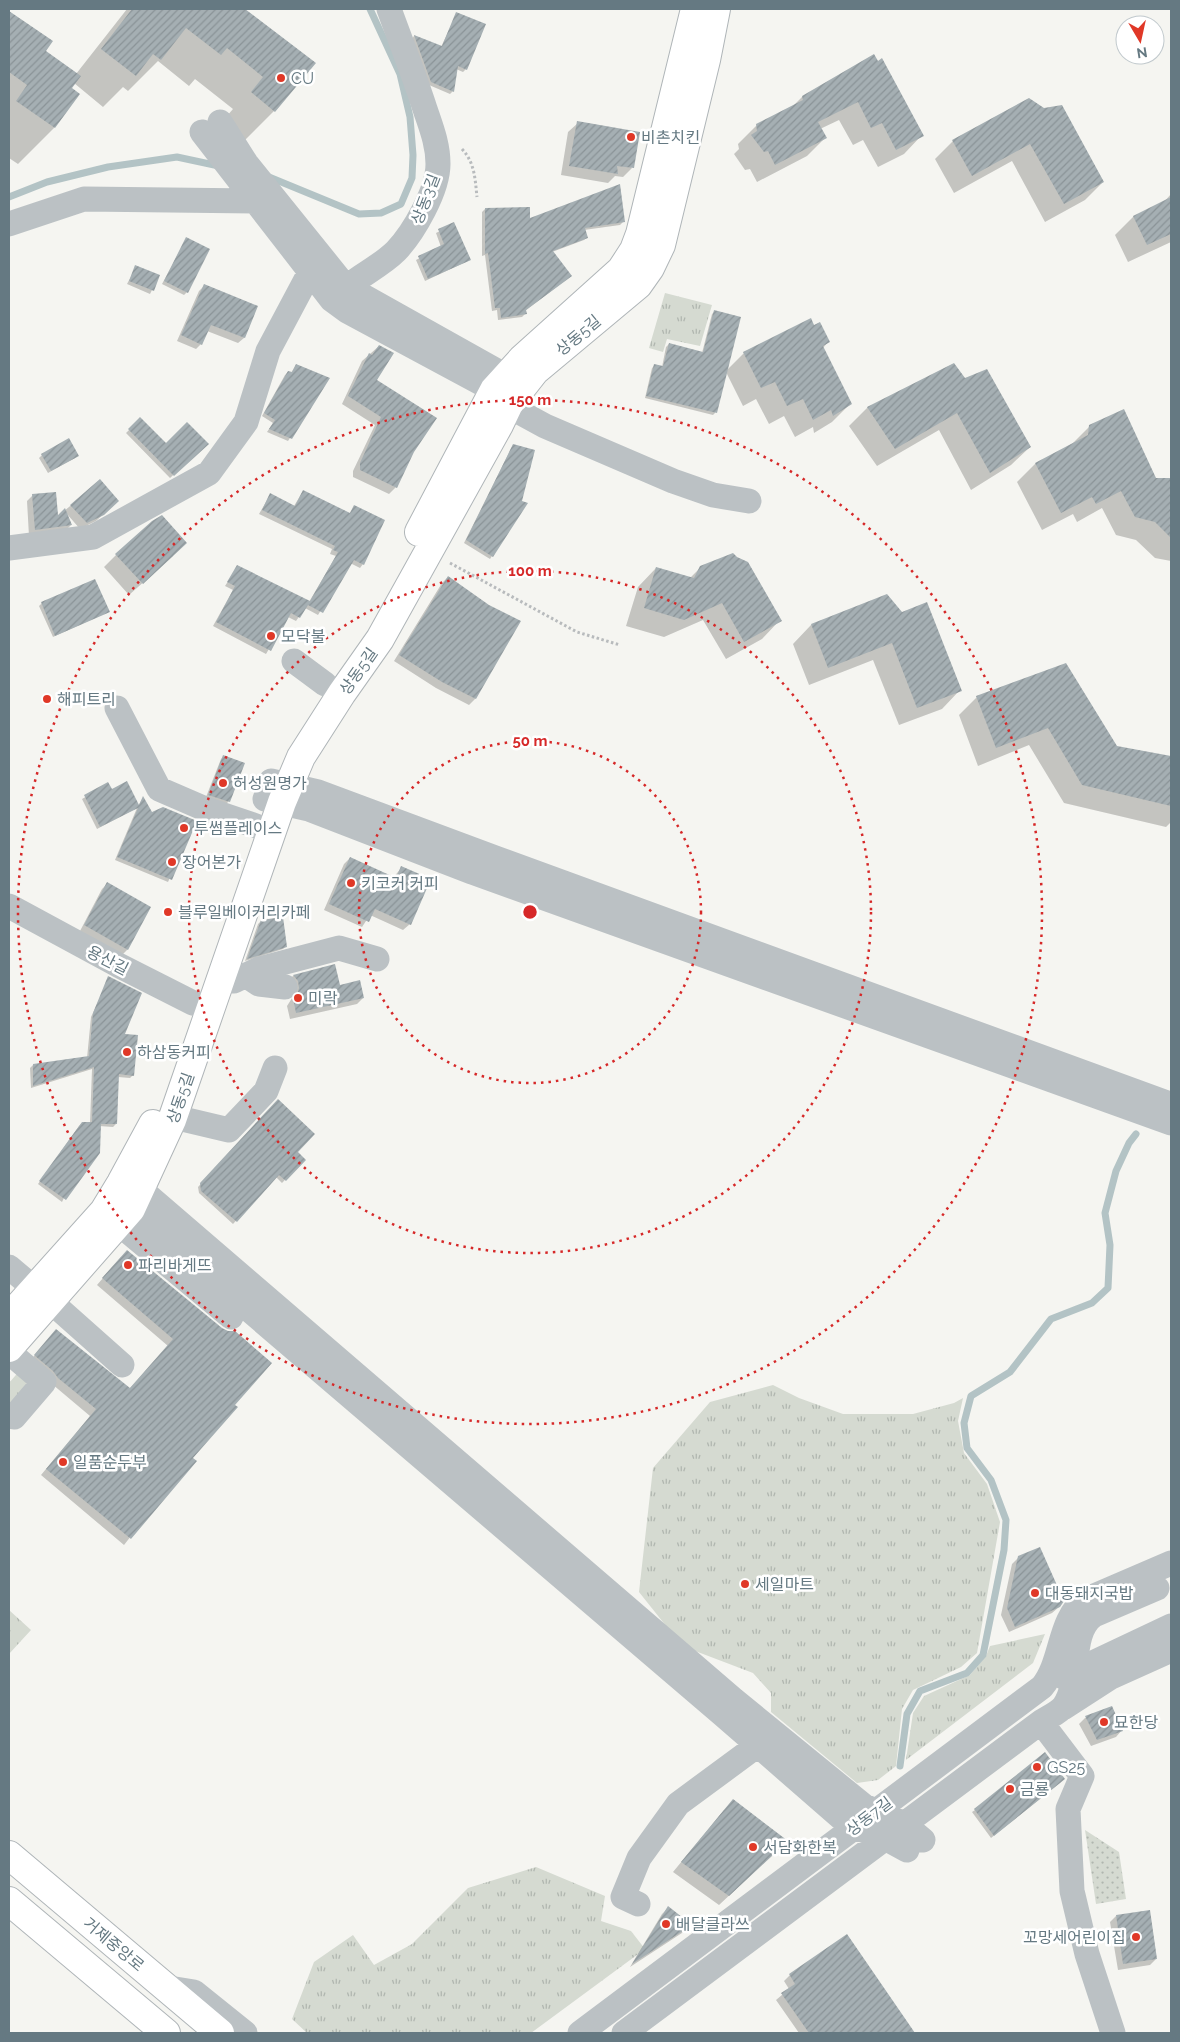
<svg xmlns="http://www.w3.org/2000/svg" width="1180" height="2042" font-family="Raleway,'Noto Sans KR',sans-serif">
  <defs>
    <pattern id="grass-tufts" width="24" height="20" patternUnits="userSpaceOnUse" patternTransform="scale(1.25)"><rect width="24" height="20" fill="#d5dad1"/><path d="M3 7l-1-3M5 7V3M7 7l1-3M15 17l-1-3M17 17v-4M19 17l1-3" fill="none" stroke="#b0b6af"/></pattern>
    <pattern id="park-dots" width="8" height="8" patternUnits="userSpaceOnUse" patternTransform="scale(1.25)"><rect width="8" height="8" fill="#d5dad1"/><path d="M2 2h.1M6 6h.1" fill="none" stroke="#b0b6af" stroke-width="1.8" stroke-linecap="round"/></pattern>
    <pattern id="building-hatch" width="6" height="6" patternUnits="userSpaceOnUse" patternTransform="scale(1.25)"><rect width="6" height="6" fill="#a5afb3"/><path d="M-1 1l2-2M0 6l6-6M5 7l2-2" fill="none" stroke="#8a9397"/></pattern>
  </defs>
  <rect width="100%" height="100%" fill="#f5f5f1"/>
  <path fill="url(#grass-tufts)" d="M665 293 712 305 700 346 667 339 663 352 649 348Z
    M21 1369 33 1380 9 1408V1383Z
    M773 1385 799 1398 843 1414H913L954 1403 963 1398 958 1421 964 1453 987 1484 1000 1522 977 1653 961 1667 913 1690 902 1709 896 1766 878 1780 857 1783 771 1712V1693L753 1673 682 1646 639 1592 653 1468 710 1402Z
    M9 1610 31 1630 9 1654Z
    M1045 1634 1033 1663 906 1760 913 1713 924 1696 970 1675 986 1656 990 1646Z
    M536 1867 605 1896 601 1921 631 1931 645 1949 531 2033H307L292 2019 314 1962 353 1935 374 1965 412 1944 468 1888Z"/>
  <path fill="url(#park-dots)" d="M1085 1830 1119 1852 1126 1899 1096 1904Z"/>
  <path fill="#0003" d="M127 9H244L314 63 274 111 243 142 220 124 233 109 195 79 189 86 158 61 128 91 123 87 103 107 74 83 54 128 18 164 9 158V12L51 42 44 51 76 74Z
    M457 13 466 69 463 72 456 69 453 91 450 94 429 85 412 39 414 36 441 47Z
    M874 56 922 135 904 154 878 167 863 140 853 145 839 120 820 129 825 138 807 156 757 182 750 169 745 170 734 154 739 149 738 144 757 125 793 106 802 97Z
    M1029 100 1103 182 1085 200 1045 222 1012 161 954 193 935 159 953 141Z
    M578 123 632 168 623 177 615 176 608 183 561 175 568 132Z
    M1171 194V242L1128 262 1115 235 1133 217 1164 202Z
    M485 209 529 220 623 222 620 225 584 230 587 237 584 240 552 252 567 279 525 311V314L522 317 498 320 497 310 492 311 485 255 482 256V212Z
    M454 224 470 260 425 281 416 260 441 247 436 233Z
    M186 239 187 292 184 295 162 284Z
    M136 267 159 276 150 294 127 284Z
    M204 286 256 306 244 338 238 343 207 331 201 344 196 349 177 341 199 291Z
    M715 311 726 371 744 353 814 327 828 342 823 348 851 403 832 422 814 433 813 427 795 437 784 416 769 424 756 399 743 406 726 372 715 413 713 415 645 398 652 368 655 365 662 367 666 347 669 344 702 353 712 314Z
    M379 346 375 380 413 451 396 487 389 494 353 477V471L375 425 342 404 362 361Z
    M953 364 964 380 1030 447 1011 465 971 490 939 430 877 466 849 426 867 408Z
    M296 365 328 379 288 441 267 432 273 423 262 416 285 375 288 372 291 373Z
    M140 419 166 445 207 444 170 478 126 433Z
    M1090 426 1155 480 1171 479V561L1155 558 1136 540 1116 535 1102 508 1077 522 1073 514 1042 530 1017 482 1035 464 1071 445Z
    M513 445 492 556 490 559 464 543Z
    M42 455 75 458 48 473 39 458Z
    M100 481 111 507 96 521 80 529 67 514 71 525 65 531 29 536 27 501 33 495 57 517Z
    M303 491 349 514 354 507 363 564 360 568 350 563 318 615 305 608 296 621 288 617 266 654 213 626 233 590 225 586 238 566 309 602 336 556 330 554 332 549 259 514 270 495 294 506Z
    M116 555 173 556 129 595 104 567Z
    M701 567 780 620 762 639 726 659 703 620 664 637 626 626 638 587 656 568 690 578Z
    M448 577 488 606 519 621 475 699 469 705 436 688 394 661 442 583Z
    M887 596 960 690 942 709 899 725 873 660 809 685 793 644 811 625Z
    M42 603 108 612 53 637 39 606Z
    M977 697 1116 747 1171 757V822L1166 827 1064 803 1029 745 978 766 959 715Z
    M224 756 229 801 226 804 206 797 221 759Z
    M108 784 111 790 138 806 143 798 151 814 195 822 168 882 115 860 137 808 97 829 82 799Z
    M350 858 393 878 402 867 410 924 403 930 370 915 362 927 324 910 344 864Z
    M107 884 149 908 127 950 122 955 80 931 102 889Z
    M261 921 286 946 283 949 245 961 258 924Z
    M334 966 339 986 363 998 357 1004 290 1019 287 1006 294 995 287 982 293 976Z
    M109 978 133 1075 130 1078 118 1077 116 1124 113 1127 99 1126 62 1202 38 1184 79 1126 82 1123H90L92 1069 31 1088 30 1068 33 1065 87 1058 91 1017Z
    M278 1101 296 1152 304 1160 282 1183 276 1177 233 1224 199 1193 198 1187Z
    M121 1257 234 1405 124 1545 41 1475 90 1416 52 1384 29 1362 56 1330 129 1389 168 1346 97 1285Z
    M1018 1558 1059 1607 1052 1613 1009 1632 1001 1615 1012 1564Z
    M1111 1708 1122 1730 1116 1737 1091 1746 1079 1724 1085 1718Z
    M1061 1782 991 1838 972 1812 975 1810Z
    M724 1810 777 1851 719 1905 673 1872Z
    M668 1908 691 1925 685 1931 630 1967 662 1914Z
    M1116 1916 1156 1959 1150 1965 1118 1970 1110 1922Z
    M847 1936 913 2032 911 2033H799L776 2000 789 1989 784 1981 790 1975Z"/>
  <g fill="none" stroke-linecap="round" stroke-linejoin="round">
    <path stroke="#b3c3c5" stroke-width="7" d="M269 177 359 214 381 213 401 204 412 178 413 155 410 117 400 74 370 9
      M9 197 47 182 108 167 177 157 219 166
      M900 1766 907 1714 920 1691 967 1673 983 1655 1004 1550 1006 1520 991 1480 967 1448 964 1423 971 1396 1010 1372 1051 1319 1092 1303 1108 1288 1110 1245 1105 1213 1116 1171 1129 1143 1136 1134"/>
  </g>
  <path fill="url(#building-hatch)" d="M132 9H245L316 63 275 112 251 92 263 77 227 48 221 55 186 28 161 60 153 54 136 76 101 49Z
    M9 11 53 41 46 51 81 76 72 88 80 94 55 128 16 101 27 85 9 72Z
    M456 12 486 24 467 70 458 66 454 92 431 82 414 35 442 46Z
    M874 54 878 61 882 58 924 136 896 150 882 123 871 128 858 102 818 122 827 138 775 165 768 151 764 152 751 135 757 131 756 124 803 100 802 96Z
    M1029 98 1044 108 1062 105 1104 182 1064 204 1030 144 972 176 952 140Z
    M577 121 640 132 634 168 617 166 618 174 569 166Z
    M620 184 625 222 585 228 588 238 553 251 572 276 526 310 527 314 501 318 500 308H495L488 253 485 254V208L530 207V218Z
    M1171 197V234L1147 245 1133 216Z
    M454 222 471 260 428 279 418 256 444 244 438 229Z
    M186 237 210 249 188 293 164 281Z
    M135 265 160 275 154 291 129 281Z
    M204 284 258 306 245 338 211 325 202 345 181 335Z
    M714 310 741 317 717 413 646 396 654 364 663 366 669 343 703 352Z
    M811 318 814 325 820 322 830 342 823 346 852 404 833 416 831 410 813 420 803 399 787 406 775 382 761 388 743 352Z
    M379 345 394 353 377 380 437 418 414 452 397 488 360 470V463L381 417 348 396 369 353 372 355Z
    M954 363 965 378 987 369 1031 447 990 473 957 413 895 449 867 407Z
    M296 364 330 378 292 439 269 429 275 420 264 413 288 371 292 372Z
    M1124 409 1156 478H1171V538L1155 522 1135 517 1121 491 1096 504 1092 497 1061 513 1035 463 1088 435 1089 425Z
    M140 417 166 443 187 422 209 444 174 476 128 429Z
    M69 438 79 456 51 471 41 454Z
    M513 444 535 450 522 501 528 503 493 557 466 540Z
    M100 479 119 501 104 515 87 523 70 505Z
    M303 490 350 513 354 505 385 520 364 565 354 560 323 613 308 605 300 618 291 613 271 651 216 622 235 586 227 582 237 565 310 601 338 552 333 550 335 546 262 510 270 493 295 506Z
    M56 492 58 515 65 508 72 525 35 530 32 494Z
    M162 515 187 543 143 584 115 554 152 521Z
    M733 553 737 557 748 562 782 621 744 642 722 603 684 620 644 608 656 567 694 578 700 566Z
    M448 576 489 605 521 621 476 699 442 682 399 655Z
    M95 579 110 612 55 636 41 602Z
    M887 594 902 612 927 602 962 691 917 708 892 643 828 668 811 624Z
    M1066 663 1117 746 1171 756V806L1082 785 1048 728 996 748 976 696Z
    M223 755 245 763 230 802 208 795Z
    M127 781 139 805 143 796 152 812 163 807 197 821 172 880 117 857 138 808 100 827 84 795 108 782 112 789Z
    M350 857 396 878 401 866 431 879 411 925 375 909 369 922 329 904Z
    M107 882 151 907 128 950 84 925Z
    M283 917 287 947 247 959 261 920Z
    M335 964 340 985 360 980 364 998 296 1013 293 998 297 995 299 988 298 981 293 975Z
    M108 976 142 993 125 1034 138 1035 134 1076 119 1074 117 1124H101L100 1153 66 1200 39 1181 82 1122H92L94 1067 33 1086V1064L89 1056 93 1013Z
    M278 1099 315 1134 298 1152 306 1160 286 1181 279 1175 237 1222 201 1191 200 1183Z
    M127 1250 222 1328 228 1331H235L272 1363 235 1405 238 1407 193 1458 197 1461 131 1539 46 1469 96 1409 58 1378 53 1371 34 1355 56 1329 130 1388 173 1339 102 1278Z
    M1040 1547 1064 1601 1060 1607 1015 1627 1007 1608 1018 1556Z
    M1112 1706 1123 1731 1097 1740 1085 1716Z
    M1045 1752 1065 1779 994 1836 974 1809Z
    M733 1799 788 1841 729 1896 681 1862Z
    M668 1906 692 1925 632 1964Z
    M1150 1910 1157 1959 1123 1964 1116 1915Z
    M847 1934 915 2033H809L781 1993 795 1984 789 1974Z"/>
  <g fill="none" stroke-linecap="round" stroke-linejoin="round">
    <g stroke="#afb5b8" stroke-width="30">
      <path id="major" d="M419 532 494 390 522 359 621 270 634 250 640 234 695 9
        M9 1317 104 1211 121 1183 153 1124
        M9 1348 131 1209 172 1120 282 802 301 757 342 693 380 639 499 425 509 404 535 371 638 285 650 268 661 245 706 60 716 9
        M9 1855 220 2033
        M9 1901 166 2033"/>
    </g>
    <path stroke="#b8bbbd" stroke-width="3" stroke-dasharray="2.5 2.5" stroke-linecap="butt" d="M462 149C475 163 475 179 477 197
      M450 563 577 632 620 645"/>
    <path stroke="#bbc1c4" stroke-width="25" d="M220 122 246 163 345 286 506 376 521 389
      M202 132 332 300 347 311 494 390 523 414 545 426 673 481 713 495 749 501
      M9 224 84 199 255 201 265 204
      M336 297C353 278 378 269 396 251 414 232 438 190 438 164 438 144 431 127 425 109 414 75 401 42 389 9
      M9 548 93 537 209 473 246 422 268 351 310 272 319 261
      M294 661 325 684
      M117 708 159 789 203 808 256 826
      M271 781 318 792 498 859 1167 1103
      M265 799 309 809 472 872 1171 1123
      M9 906 118 965 193 1003 210 1007
      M247 976 259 984 285 987
      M221 977 234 981 259 969 339 948 377 959
      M174 1117 229 1130 266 1091 275 1068
      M125 1176 734 1700 864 1806 904 1824 923 1840
      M116 1196 722 1714 845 1821 854 1827 885 1838 907 1850
      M119 1224 231 1317
      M9 1267 35 1289
      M50 1301 122 1365
      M9 1352 44 1382 14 1417
      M1063 1677 1171 1626
      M1063 1708 1111 1677 1171 1650
      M1041 1722 1082 1776 1068 1809 1072 1891 1087 1954 1113 2033
      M638 1904 623 1897 639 1858 678 1804 758 1745
      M163 1987 194 1992 245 2033
      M580 2033 1042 1687C1063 1662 1058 1619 1085 1600L1171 1563
      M624 2033 1041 1722C1048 1717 1059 1713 1064 1706 1082 1681 1068 1633 1094 1615L1157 1588"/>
    <use href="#major" stroke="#fff" stroke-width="28"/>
  </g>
  <g fill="none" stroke="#d62828" stroke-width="2.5" stroke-dasharray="2.5 5">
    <circle cx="530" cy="912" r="171"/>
    <circle cx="530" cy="912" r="341"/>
    <circle cx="530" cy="912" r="512"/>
  </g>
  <g fill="#e03827" stroke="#fff" stroke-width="2">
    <circle cx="281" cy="78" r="5"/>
    <circle cx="631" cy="137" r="5"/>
    <circle cx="271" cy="636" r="5"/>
    <circle cx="47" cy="699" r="5"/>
    <circle cx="223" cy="783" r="5"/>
    <circle cx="184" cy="828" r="5"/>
    <circle cx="172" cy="862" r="5"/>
    <circle cx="351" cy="883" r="5"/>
    <circle cx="168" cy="912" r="5"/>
    <circle cx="298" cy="998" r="5"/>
    <circle cx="127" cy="1052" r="5"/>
    <circle cx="128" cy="1265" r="5"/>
    <circle cx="63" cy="1462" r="5"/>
    <circle cx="745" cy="1584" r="5"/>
    <circle cx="1035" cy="1593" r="5"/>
    <circle cx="1104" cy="1722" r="5"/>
    <circle cx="1037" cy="1767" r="5"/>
    <circle cx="1010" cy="1789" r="5"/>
    <circle cx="753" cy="1847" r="5"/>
    <circle cx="666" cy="1924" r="5"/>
    <circle cx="1136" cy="1937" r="5"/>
  </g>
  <g text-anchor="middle" stroke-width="5" stroke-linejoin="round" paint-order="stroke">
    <g font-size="16" fill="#657982" stroke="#fff" text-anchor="start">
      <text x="291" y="84">CU</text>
      <text x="641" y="143">비촌치킨</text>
      <text x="281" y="642">모닥불</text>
      <text x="57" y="705">해피트리</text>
      <text x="233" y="789">허성원명가</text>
      <text x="194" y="834">투썸플레이스</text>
      <text x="182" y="868">장어본가</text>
      <text x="361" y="889">키코커 커피</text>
      <text x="178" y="918">블루일베이커리카페</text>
      <text x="308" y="1004">미락</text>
      <text x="137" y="1058">하삼동커피</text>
      <text x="138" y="1271">파리바게뜨</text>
      <text x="73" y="1468">일품순두부</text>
      <text x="755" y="1590">세일마트</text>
      <text x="1045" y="1599">대동돼지국밥</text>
      <text x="1114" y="1728">묘한당</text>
      <text x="1047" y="1773">GS25</text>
      <text x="1020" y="1795">금룡</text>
      <text x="763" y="1853">서담화한복</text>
      <text x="676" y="1930">배달클라쓰</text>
      <text x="1126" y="1943" text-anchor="end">꼬망세어린이집</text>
    </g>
    <g font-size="16" fill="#657982" stroke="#fff">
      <text transform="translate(425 199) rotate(-69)" y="6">상동3길</text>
      <text transform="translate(578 335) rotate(-40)" y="6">상동5길</text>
      <text transform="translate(358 671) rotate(-55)" y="6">상동5길</text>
      <text transform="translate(108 960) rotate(27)" y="6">용산길</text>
      <text transform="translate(180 1098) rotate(-71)" y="6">상동5길</text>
      <text transform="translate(869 1816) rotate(-37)" y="6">상동7길</text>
      <text transform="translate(114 1944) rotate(40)" y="6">거제중앙로</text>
    </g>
  </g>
  <circle cx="530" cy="912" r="8" fill="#d62828" stroke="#fff" stroke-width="2.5"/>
  <g font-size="15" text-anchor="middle" font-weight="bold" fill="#d62828" stroke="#fff" stroke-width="5" stroke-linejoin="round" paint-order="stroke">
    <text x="530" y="405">150 m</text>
    <text x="530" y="576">100 m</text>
    <text x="530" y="746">50 m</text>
  </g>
  <rect width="1180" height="2042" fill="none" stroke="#657982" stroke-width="20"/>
  <g transform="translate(1140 40) rotate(171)"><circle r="24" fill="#ffffff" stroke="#c1c9cd"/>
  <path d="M0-4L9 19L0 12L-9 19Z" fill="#e03827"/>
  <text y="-8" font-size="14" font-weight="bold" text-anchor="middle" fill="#657982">N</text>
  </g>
</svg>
